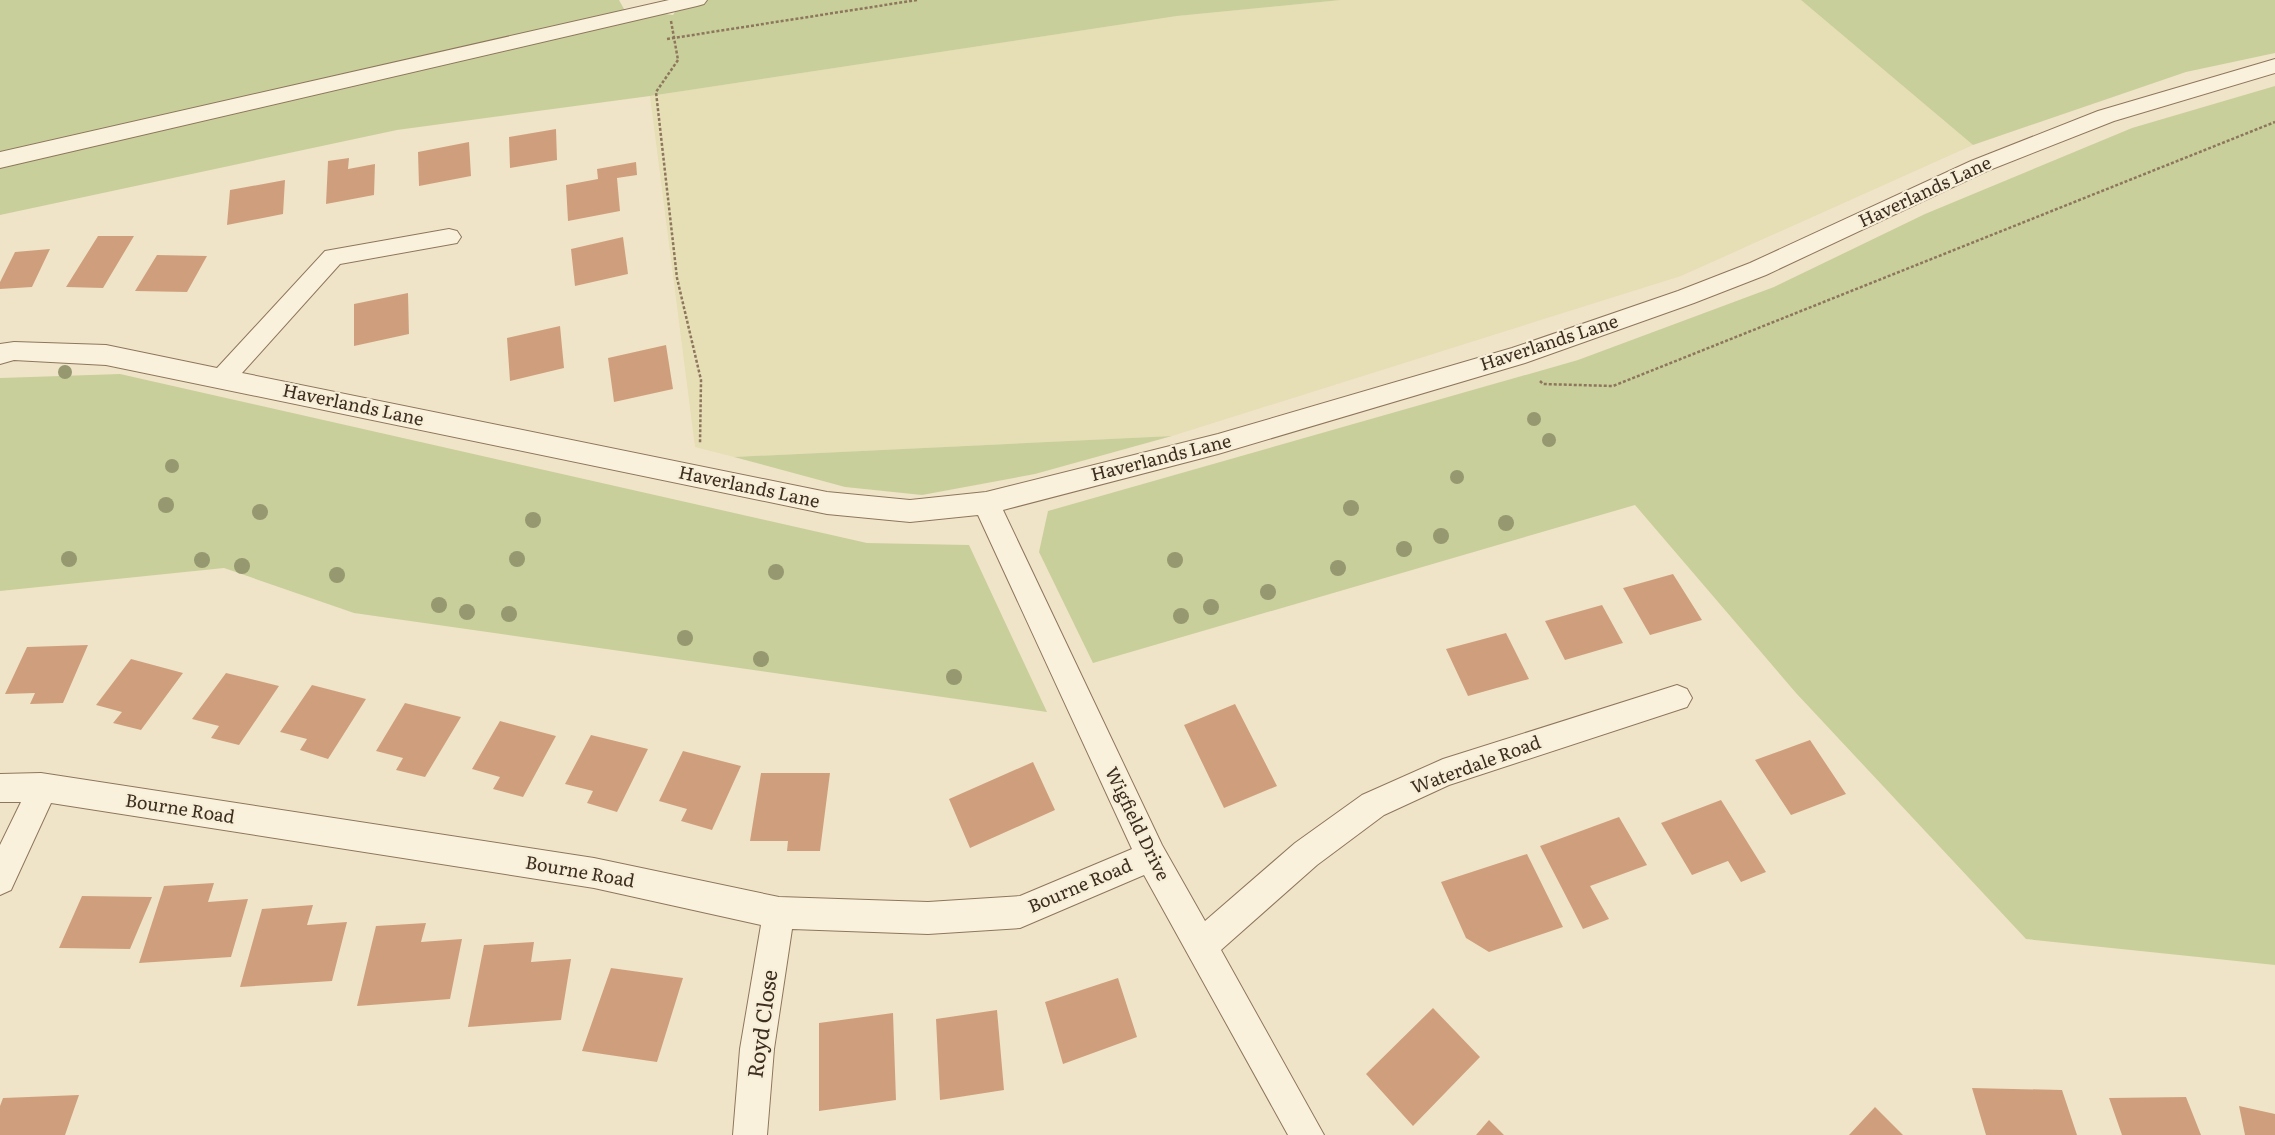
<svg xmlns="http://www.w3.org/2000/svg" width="2275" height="1135" font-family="Literata,serif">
  <rect width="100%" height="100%" fill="#f0e4c8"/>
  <path fill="#e6deb5" d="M1341 0H1801L1973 145 1681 276 1172 436 734 457 695 447 650 96 1177 16Z"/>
  <path fill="#c9cf9b" d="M0 0H619L624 9 673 15 683 0H1341L1177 16 650 96 397 130 0 215Z
    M1801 0H2275V53L2186 72 1973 145Z
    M2275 86V965L2026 939 1796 693 1635 505 1093 663 1039 552 1048 511 1578 360 1774 287 1925 214 2132 128Z
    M120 374 867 543 969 545 1047 712 354 613 224 568 0 591V378Z
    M1172 436 1035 474 922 495 845 487 734 457Z"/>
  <path fill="#cf9f7d" d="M556 129 557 160 510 168 509 137Z
    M469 142 471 176 419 186 418 152Z
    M349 158 348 169 375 164 374 195 326 204 328 161Z
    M636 162 637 175 617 178 620 211 568 221 566 185 598 179 597 169Z
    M285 180 283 214 227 225 230 190Z
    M98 236H134L103 288 66 287Z
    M623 237 628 274 575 286 571 249Z
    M50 249 32 287 0 289V282L15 252Z
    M157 255 207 256 187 292 135 291Z
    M408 293 409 334 354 346V304Z
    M560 326 564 368 510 381 507 338Z
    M666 345 673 389 614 402 608 358Z
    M1673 574 1702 620 1650 635 1623 588Z
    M1602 605 1623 643 1565 660 1545 621Z
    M1506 633 1529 679 1468 696 1446 649Z
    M88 645 63 703 30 704 35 693 5 694 27 647Z
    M131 659 183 673 141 730 113 723 122 712 96 705Z
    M226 673 279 686 239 745 211 738 219 726 192 719Z
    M312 685 366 699 328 759 300 750 307 739 280 732Z
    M405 703 461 717 425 777 396 770 403 758 376 751Z
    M1235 704 1277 786 1224 808 1184 725Z
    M500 721 556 736 523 797 493 789 500 777 472 769Z
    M591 735 648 749 617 812 587 803 593 791 565 784Z
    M1810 740 1846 794 1791 815 1755 760Z
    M683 751 741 766 712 830 681 821 687 809 659 801Z
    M1033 762 1055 810 970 848 949 799Z
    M761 773H830L820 851H787L788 841H750Z
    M1721 800 1766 872 1741 882 1728 861 1692 875 1661 823Z
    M1619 817 1647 865 1590 886 1609 919 1583 929 1540 846Z
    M1527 854 1563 927 1489 952 1466 938 1441 882Z
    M214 883 208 902 248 899 231 957 139 963 164 886Z
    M82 896 152 897 130 949 59 948Z
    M313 905 307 925 347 922 332 981 240 987 262 909Z
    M426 923 421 942 462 939 450 999 357 1006 376 926Z
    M534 942 531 962 571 959 561 1020 468 1027 484 945Z
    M611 968 683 978 657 1062 582 1051Z
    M1118 978 1137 1037 1063 1064 1045 1002Z
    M1433 1008 1480 1057 1413 1126 1366 1074Z
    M997 1010 1004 1090 940 1100 936 1019Z
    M893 1013 896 1100 819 1111V1023Z
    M1972 1088 2062 1090 2077 1135H1986Z
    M79 1095 65 1135H0V1106L3 1098Z
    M2186 1097 2201 1135H2122L2109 1098Z
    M2239 1106 2275 1114V1135H2245Z
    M1875 1107 1903 1135H1849Z
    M1489 1120 1504 1135H1476Z"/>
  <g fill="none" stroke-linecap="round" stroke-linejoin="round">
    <g stroke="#8d765c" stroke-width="2">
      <path id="minor" d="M669 0H707L704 4 697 6 0 168V152Z
        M2275 59V73L2114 121 1987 171 1766 275 1694 303 1525 363 1218 454 1003 510 1162 845 1205 921 1295 843 1362 795 1443 759 1677 685 1687 689 1692 698 1687 707 1449 785 1384 815 1317 865 1221 950 1324 1135H1288L1144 875 1020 928 928 934 792 929 774 1049 767 1135H733L740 1049 761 925 594 888 51 803 11 890 0 895V845L21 802H0V774L41 773 594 858 779 897 928 902 1020 896 1132 849 978 515 910 522 827 514 106 365 14 360 0 364V344L14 342 106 345 217 368 325 251 449 229 457 231 461 237 457 243 340 264 242 373 827 492 910 500 986 492 1218 434 1512 348 1678 291 1750 263 1971 161 2098 111Z"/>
    </g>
    <path stroke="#8d765c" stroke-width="2.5" stroke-dasharray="3 2" stroke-linecap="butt" d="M667 39 917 0
      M678 60 656 92 677 278 701 380 700 444
      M1540 381 1543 384 1613 386 2275 122"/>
    <use href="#minor" fill="#faf1dc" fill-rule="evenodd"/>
    <path stroke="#8d765c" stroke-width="2.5" stroke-dasharray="3 2" stroke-linecap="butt" d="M671 21 678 60"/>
  </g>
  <g fill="#96986f">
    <circle cx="65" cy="372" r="7"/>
    <circle cx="1534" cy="419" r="7"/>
    <circle cx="1549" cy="440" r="7"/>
    <circle cx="172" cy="466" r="7"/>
    <circle cx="1457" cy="477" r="7"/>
    <circle cx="166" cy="505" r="8"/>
    <circle cx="1351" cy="508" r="8"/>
    <circle cx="260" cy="512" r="8"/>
    <circle cx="533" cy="520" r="8"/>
    <circle cx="1506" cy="523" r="8"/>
    <circle cx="1441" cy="536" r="8"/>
    <circle cx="1404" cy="549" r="8"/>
    <circle cx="69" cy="559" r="8"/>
    <circle cx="517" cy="559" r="8"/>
    <circle cx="202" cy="560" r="8"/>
    <circle cx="1175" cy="560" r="8"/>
    <circle cx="242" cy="566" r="8"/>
    <circle cx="1338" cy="568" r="8"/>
    <circle cx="776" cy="572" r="8"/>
    <circle cx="337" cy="575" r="8"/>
    <circle cx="1268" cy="592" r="8"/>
    <circle cx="439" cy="605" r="8"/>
    <circle cx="1211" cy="607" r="8"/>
    <circle cx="467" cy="612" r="8"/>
    <circle cx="509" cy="614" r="8"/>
    <circle cx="1181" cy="616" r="8"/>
    <circle cx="685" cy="638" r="8"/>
    <circle cx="761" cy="659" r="8"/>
    <circle cx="954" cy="677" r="8"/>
  </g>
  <g text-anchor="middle" stroke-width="4.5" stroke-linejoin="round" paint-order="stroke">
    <g font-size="18" fill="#3d2e20" stroke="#f7eed8">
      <text transform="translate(1925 192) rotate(-25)" y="6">Haverlands Lane</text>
      <text transform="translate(1549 343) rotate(-18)" y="6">Haverlands Lane</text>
      <text transform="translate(353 405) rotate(12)" y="6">Haverlands Lane</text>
      <text transform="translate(1161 458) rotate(-14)" y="6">Haverlands Lane</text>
      <text transform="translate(749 487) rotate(12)" y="6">Haverlands Lane</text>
      <text transform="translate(1476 765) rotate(-20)" y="6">Waterdale Road</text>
      <text transform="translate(180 809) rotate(9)" y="6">Bourne Road</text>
      <text transform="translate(1137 824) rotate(64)" y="6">Wigfield Drive</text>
      <text transform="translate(580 872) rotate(10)" y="6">Bourne Road</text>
      <text transform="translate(1080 886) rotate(-23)" y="6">Bourne Road</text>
    </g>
    <g font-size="21" fill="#3d2e20" stroke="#f7eed8">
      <text transform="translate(763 1024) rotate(-82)" y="7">Royd Close</text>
    </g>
  </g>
</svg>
